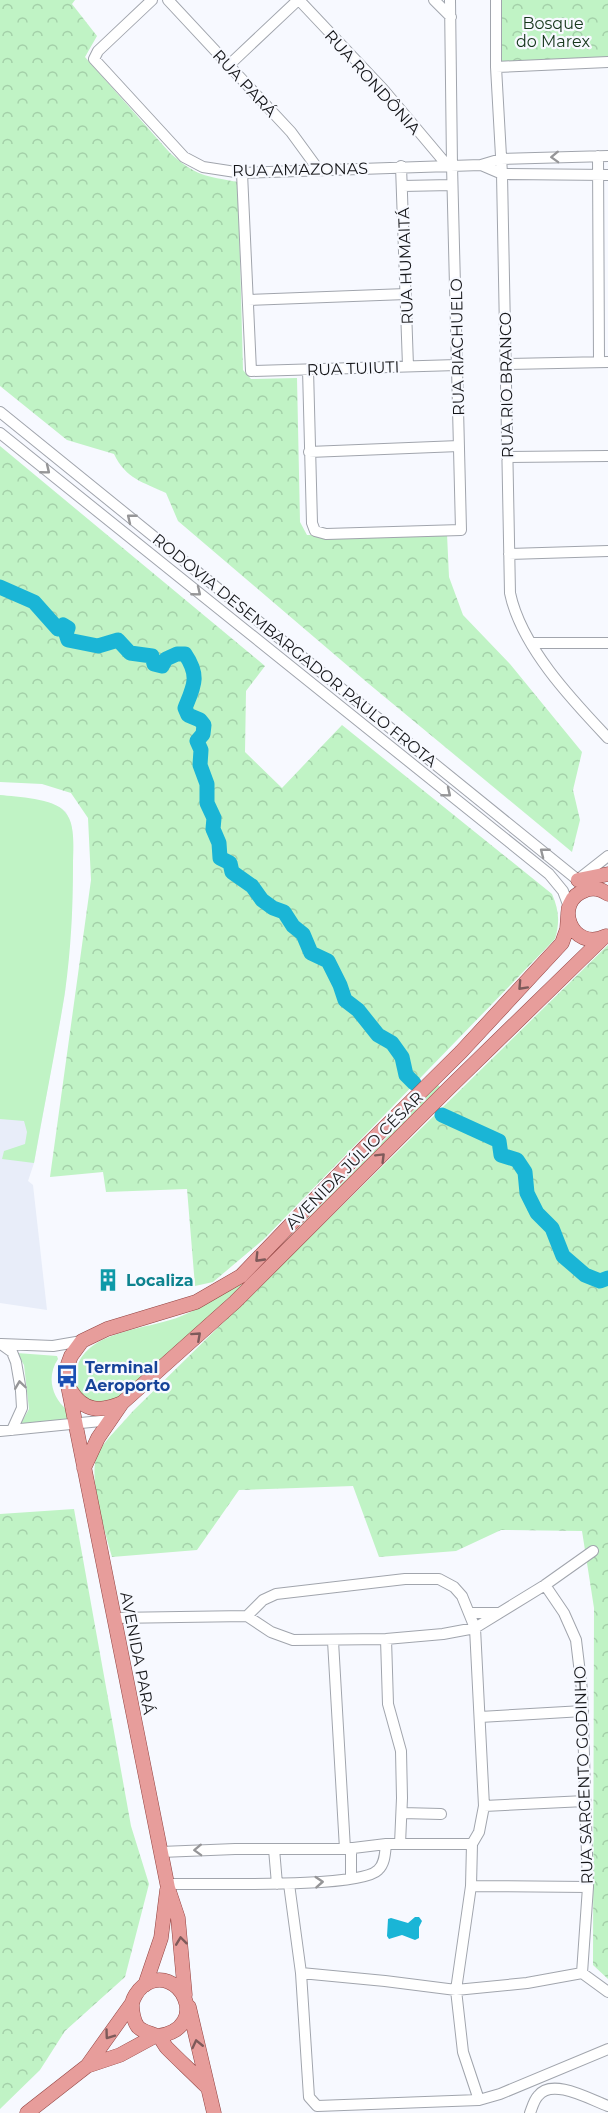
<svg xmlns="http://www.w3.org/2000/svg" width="608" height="2113" font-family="Montserrat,sans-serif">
  <defs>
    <pattern id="forest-crowns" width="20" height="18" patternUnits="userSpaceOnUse" patternTransform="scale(1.5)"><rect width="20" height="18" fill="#c0f3c5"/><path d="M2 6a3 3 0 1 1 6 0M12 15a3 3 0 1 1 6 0" fill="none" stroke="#a4d0a9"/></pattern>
  </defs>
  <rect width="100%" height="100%" fill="#f7f9ff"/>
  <path fill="#e8edf9" d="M0 795 51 803 61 808 66 812 71 823 73 837 72 915 65 993 34 1163 28 1181 33 1185 47 1310 0 1303Z"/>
  <path fill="#c0f3c5" d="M0 795C17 797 54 798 65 812 76 824 73 849 73 865 73 907 71 950 65 992 56 1049 44 1106 34 1163L2 1159 4 1151 25 1144 27 1132 24 1121 0 1119Z
    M254 1274 257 1276 160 1360 118 1400 94 1404C80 1394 73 1389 76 1372 83 1330 147 1330 179 1317 206 1306 230 1290 254 1274Z
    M17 1353 57 1356 58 1359C46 1377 52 1397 67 1410L69 1421 20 1425 29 1409 24 1365Z"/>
  <path fill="url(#forest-crowns)" d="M0 0H75L72 4 97 36 85 57 170 153C196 176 205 176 238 182L243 370 251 379 297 378 300 522 307 535 447 534 449 577 463 615 510 664 582 752 573 790 580 820 572 852 369 684 178 521 166 493C143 482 126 479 114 454L67 440 0 386Z
    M498 0H608V63L499 64Z
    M0 446 265 666 246 691 245 752 282 788 342 725 552 894C559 910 560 922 555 939L264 1239 213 1282 195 1286 187 1189 106 1192 103 1172 50 1177 91 880 88 818 71 793 42 784 0 782Z
    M608 945V1979L593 1965 594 1608 582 1531 501 1530 456 1551 379 1557 353 1486 239 1490 197 1550 112 1557C105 1532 88 1479 97 1455 103 1442 123 1423 133 1411Z
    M438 1085 442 1089 262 1271 259 1268Z
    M74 1509 131 1826 149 1884 125 1977 65 2031 40 2070 0 2109V1514Z"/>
  <path fill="#1ab5d6" d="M415 1917H419L422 1921 419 1927V1938L415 1940 402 1935 389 1939 387 1936 388 1919 391 1918 408 1923Z"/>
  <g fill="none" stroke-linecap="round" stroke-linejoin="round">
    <path stroke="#1ab5d6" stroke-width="15" d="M0 587 34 602 58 629 63 625 68 628 66 634 68 640 98 646 118 640 130 653 152 656 154 664 162 666 166 659 177 654H185C200 676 194 686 185 708L188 715 200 720 204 725 203 734 197 741 201 750 200 765 207 784V803L214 818 213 829 219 843 220 858 230 863 232 872 252 886 262 900 273 908 284 912 293 926 303 934 311 953 328 961 340 985 345 1000 358 1010 378 1035 392 1043 402 1057 406 1075 414 1083
      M442 1115 499 1141 501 1155 517 1160 525 1172 527 1193 537 1213 552 1228 563 1256 585 1275 600 1281 608 1278"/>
    <g stroke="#a1a5ad" stroke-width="12">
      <path id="minor" d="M152 0 98 51 94 59 184 157 203 167 242 173 481 165 501 159 608 156
        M168 0 291 132 318 169
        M299 0 383 89 447 165
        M434 0 451 17
        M496 0V67L502 174 510 593C521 646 571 699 608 738
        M228 66 298 0
        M496 67 608 62
        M598 156 599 361
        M481 165 502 174 608 175
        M401 166 408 366
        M242 173 251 371 457 365
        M402 186 452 185
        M248 300 406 294
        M505 364 608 362
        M308 369 312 523 315 531 326 534 461 530 452 165 450 0
        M0 412 584 885
        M0 433 549 874 563 891 569 907
        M309 452 459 446
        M507 457 608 456
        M509 554 608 551
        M533 643H608
        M580 878 608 856
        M1 1344 12 1352 16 1362 21 1391 22 1408 12 1430
        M1 1344 53 1346 82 1341
        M0 1431 111 1420
        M545 1585 564 1613 576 1640 582 1690 588 1887 582 1973
        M469 1613H498
        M247 1616 263 1600 276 1594 405 1579H439L454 1587 462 1596 475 1628 484 1806 479 1832 472 1844 471 1886 456 1990 463 2052 479 2100
        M113 1618 247 1616 271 1632 293 1640 386 1639 443 1634 475 1628 545 1585 593 1551
        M386 1639 388 1704 401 1751 402 1798 400 1844
        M333 1641 345 1849
        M480 1717 583 1711
        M484 1806 585 1801
        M402 1813 441 1814
        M274 1849 277 1884
        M161 1852 235 1849H345L386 1844H472
        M351 1878V1848
        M167 1884C200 1883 360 1889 378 1870 385 1864 385 1853 386 1844
        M289 1884 301 1973 309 2097 317 2106 479 2100 500 2094 608 2049
        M471 1886 588 1887
        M301 1973 385 1981 456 1990 527 1983 582 1973
        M582 1973 608 1992
        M530 2113C532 2108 534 2100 538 2096 552 2077 591 2100 608 2106"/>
    </g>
    <g stroke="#934442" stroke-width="15">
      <path id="major" d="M578 880 608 874
        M606 936C571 953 552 901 586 890 594 887 601 889 608 894
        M71 1391C84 1412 101 1412 122 1403
        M84 1468 98 1438 122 1403 235 1302 449 1088 604 937
        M145 1985 161 1938 167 1890
        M185 1995 178 1918 168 1888 68 1386V1364L71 1356 82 1341 107 1329 196 1302 241 1276 368 1144 461 1052 562 943 567 929 568 915
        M189 2007 214 2113
        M158 2036C213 2028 179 1960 143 1986 138 1990 132 1999 132 2005 132 2012 134 2022 138 2027 144 2033 153 2033 159 2037 162 2039 164 2045 167 2048 180 2061 193 2073 206 2086
        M87 2066 120 2055 155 2036
        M27 2113 87 2066 132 2003"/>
    </g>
    <use href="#minor" stroke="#fff" stroke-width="10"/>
    <use href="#major" stroke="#e79d9b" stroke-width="14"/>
  </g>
  <defs><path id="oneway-chevron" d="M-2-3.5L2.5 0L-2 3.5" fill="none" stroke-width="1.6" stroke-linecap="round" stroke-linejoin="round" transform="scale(1.5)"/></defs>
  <g stroke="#969698">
    <use href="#oneway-chevron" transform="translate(555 157) rotate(178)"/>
    <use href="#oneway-chevron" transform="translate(46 470) rotate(39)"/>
    <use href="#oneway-chevron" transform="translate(131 518) rotate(-141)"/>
    <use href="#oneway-chevron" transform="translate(197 592) rotate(39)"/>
    <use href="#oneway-chevron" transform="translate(447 793) rotate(39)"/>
    <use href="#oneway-chevron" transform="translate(544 852) rotate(-142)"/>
    <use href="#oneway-chevron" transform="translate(20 1385) rotate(-98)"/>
    <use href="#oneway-chevron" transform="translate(198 1850) rotate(178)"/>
    <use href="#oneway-chevron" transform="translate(319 1882) rotate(-4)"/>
  </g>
  <g stroke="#7e5a5a">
    <use href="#oneway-chevron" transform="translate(522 986) rotate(133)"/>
    <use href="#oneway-chevron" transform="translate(381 1157) rotate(-45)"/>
    <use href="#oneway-chevron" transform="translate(259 1258) rotate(134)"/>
    <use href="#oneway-chevron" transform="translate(197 1336) rotate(-42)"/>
    <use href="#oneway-chevron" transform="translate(181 1941) rotate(-97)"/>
    <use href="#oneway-chevron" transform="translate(109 2035) rotate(126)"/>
    <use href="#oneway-chevron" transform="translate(197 2044) rotate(-103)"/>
  </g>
  <defs>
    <g id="building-bare" transform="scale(1.8)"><path d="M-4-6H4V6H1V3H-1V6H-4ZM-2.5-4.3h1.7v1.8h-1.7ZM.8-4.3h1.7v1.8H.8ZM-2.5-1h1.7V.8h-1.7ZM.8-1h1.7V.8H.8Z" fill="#0f9aa8" stroke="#f7f9ff" stroke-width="2.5" paint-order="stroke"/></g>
    <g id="bus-bare" transform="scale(1.8)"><path d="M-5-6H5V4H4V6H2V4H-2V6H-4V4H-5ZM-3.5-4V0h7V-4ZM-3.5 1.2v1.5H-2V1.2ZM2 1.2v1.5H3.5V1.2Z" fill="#1a4fb4" stroke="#f7f9ff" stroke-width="2.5" paint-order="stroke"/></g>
  </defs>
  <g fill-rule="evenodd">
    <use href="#building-bare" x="108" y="1280"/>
    <use href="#bus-bare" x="67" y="1376"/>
  </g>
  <g text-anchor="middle" stroke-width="4.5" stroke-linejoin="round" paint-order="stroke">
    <g font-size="16" fill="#15361b" stroke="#f7f9ff">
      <text x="553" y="29">Bosque<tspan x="553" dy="18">do Marex</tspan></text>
    </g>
    <g font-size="16" fill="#151619" stroke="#f7f9ff">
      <text transform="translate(373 82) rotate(48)" y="6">RUA RONDÔNIA</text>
      <text transform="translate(245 83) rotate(47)" y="6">RUA PARÁ</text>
      <text transform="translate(300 169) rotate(-1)" y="6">RUA AMAZONAS</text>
      <text transform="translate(405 266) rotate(-92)" y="6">RUA HUMAITÁ</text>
      <text transform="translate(457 347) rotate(-91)" y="6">RUA RIACHUELO</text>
      <text transform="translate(353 368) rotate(-2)" y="6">RUA TUIUTI</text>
      <text transform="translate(506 385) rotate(-91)" y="6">RUA RIO BRANCO</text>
      <text transform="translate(295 650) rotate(39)" y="6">RODOVIA DESEMBARGADOR PAULO FROTA</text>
      <text transform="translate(354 1160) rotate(-45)" y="6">AVENIDA JÚLIO CÉSAR</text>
      <text transform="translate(138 1653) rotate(79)" y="6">AVENIDA PARÁ</text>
      <text transform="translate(583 1775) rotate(-92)" y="6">RUA SARGENTO GODINHO</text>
    </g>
    <g font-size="16" font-weight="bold" fill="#0d838f" stroke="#f7f9ff" text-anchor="start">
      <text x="126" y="1286">Localiza</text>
    </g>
    <g font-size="16" font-weight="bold" fill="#164399" stroke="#f7f9ff" text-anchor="start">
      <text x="85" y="1373">Terminal<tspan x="85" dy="18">Aeroporto</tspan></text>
    </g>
  </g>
</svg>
